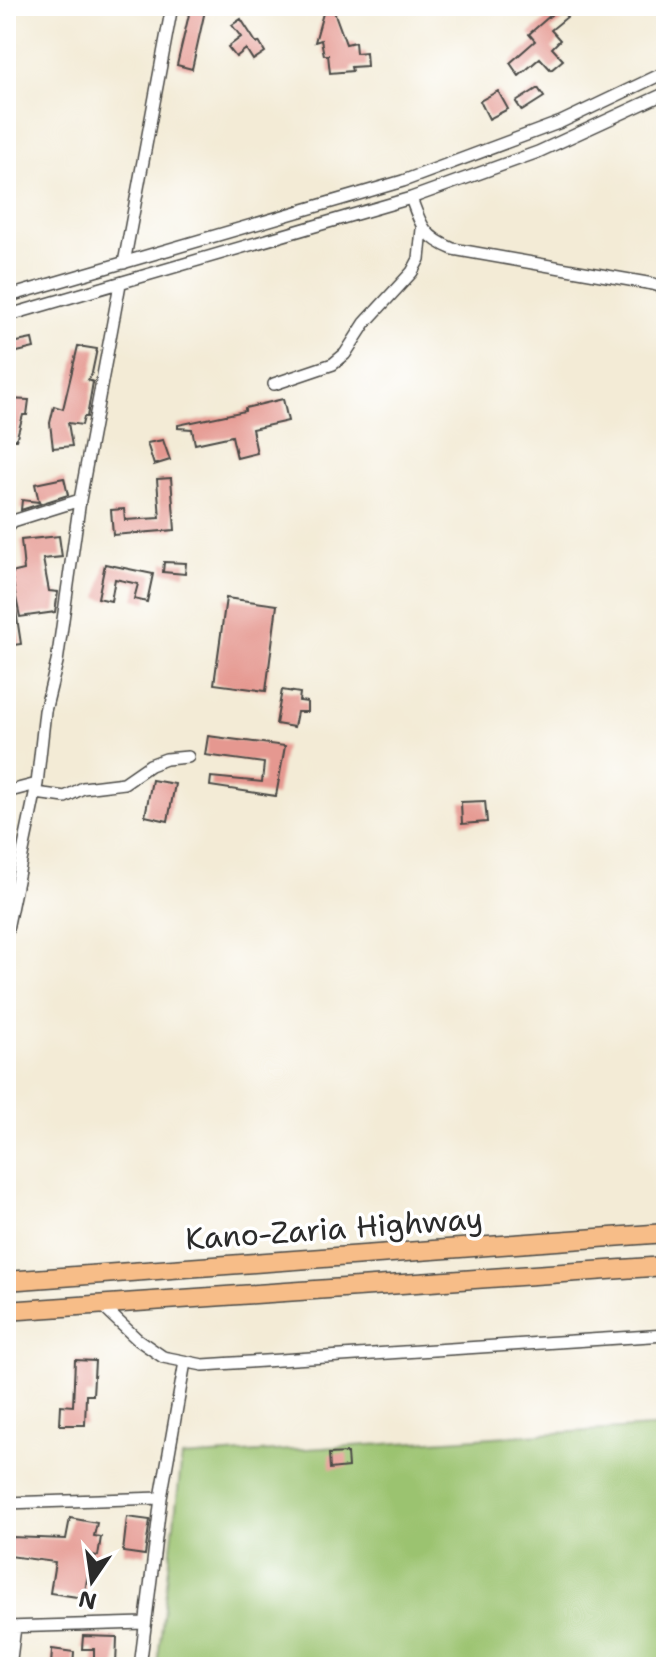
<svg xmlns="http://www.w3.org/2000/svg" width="672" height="1673" font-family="'Shantell Sans',sans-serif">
  <rect width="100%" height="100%" fill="#fff"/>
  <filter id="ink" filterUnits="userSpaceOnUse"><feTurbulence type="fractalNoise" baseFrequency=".0125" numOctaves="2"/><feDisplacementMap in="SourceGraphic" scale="16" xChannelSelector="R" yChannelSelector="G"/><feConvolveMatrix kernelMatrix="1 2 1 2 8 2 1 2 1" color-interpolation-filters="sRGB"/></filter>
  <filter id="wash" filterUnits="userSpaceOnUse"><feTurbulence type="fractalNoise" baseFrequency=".006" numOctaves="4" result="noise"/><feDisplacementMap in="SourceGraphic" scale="32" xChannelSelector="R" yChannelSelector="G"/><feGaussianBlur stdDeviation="1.8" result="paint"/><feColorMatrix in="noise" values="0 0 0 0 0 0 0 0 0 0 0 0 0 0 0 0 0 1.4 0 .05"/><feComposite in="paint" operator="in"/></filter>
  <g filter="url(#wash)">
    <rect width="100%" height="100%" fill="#f3ebd6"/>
    <path fill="#9bc36f" stroke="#63774d" stroke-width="2" d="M666 1426V1667H157L182 1457Z"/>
    <g id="blocks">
      <path fill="#e59890" d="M191 6H206L192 69 177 65Z
        M325 6H332L346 44 355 42 356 53 366 52 367 66 351 67 352 71 330 73 328 55H324L321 40 315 42Z
        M559 8 567 17 551 30 560 40 552 48 563 60 551 70 540 58 519 76 510 63 535 41 529 34Z
        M241 19 257 44 259 42 265 52 253 60 246 49 236 57 228 47 241 37 232 25Z
        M538 88 544 97 522 111 516 102Z
        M498 91 508 109 489 119 480 101Z
        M32 339 34 348 13 353 12 343Z
        M78 346 97 349 92 373 88 380 93 382 87 417H84L82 425 68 423 72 446 53 448 50 423 54 406 63 409Z
        M6 399 29 400 27 415H23L16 440 6 438Z
        M283 399 288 421 252 429 257 453 237 458 232 436 195 444 192 429 178 428V425L245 411V408Z
        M163 440 170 460 154 465 147 443Z
        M64 478 68 495 21 510 22 500 39 502 35 484Z
        M171 478 175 530 113 535 111 510 124 509 125 520 160 518 157 479Z
        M59 536 62 557 43 559 49 591 58 592 55 612 20 617 11 573 24 570 21 540Z
        M164 562 186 563 185 574 163 572Z
        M105 564 153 574 147 602 134 599 138 584 115 579 111 601 98 598Z
        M226 598 277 605 266 691 214 684Z
        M16 611 21 644 6 646V612Z
        M282 690 300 693 299 701 307 702V712H297L294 727 276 724Z
        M208 736 285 746 276 796 210 786 211 777 262 782 264 763 205 755Z
        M152 780 175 784 168 821 145 816Z
        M485 801 487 822 462 824 461 802Z
        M75 1360 95 1361 93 1395H86L85 1425H60L61 1405 73 1406Z
        M347 1453 348 1467 330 1469 329 1454Z
        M127 1517 150 1520 145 1555 123 1552Z
        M70 1518 97 1523 94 1536 101 1537 98 1556 91 1555 84 1598 50 1593 55 1562 9 1556 11 1537 66 1539Z
        M83 1636 117 1637 116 1667H94V1649H82Z
        M52 1649 74 1652 73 1667H51Z"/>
    </g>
  </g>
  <g filter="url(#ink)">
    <use href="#blocks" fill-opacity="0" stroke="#494845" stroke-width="2"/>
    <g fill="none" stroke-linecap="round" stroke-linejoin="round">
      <g stroke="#494845" stroke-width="14">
        <path id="minor" d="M411 198C421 226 424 237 453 249L653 284 666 288
          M124 263 172 6
          M6 297 403 181 561 122 666 72
          M6 316 411 198 538 152 666 93
          M274 384 333 364 345 354 365 323 412 272 419 259 422 229
          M6 529 13 521 80 500
          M6 792 37 784
          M36 793 65 797 83 788 124 783 150 765 166 759 188 757
          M6 934 37 784 45 711 57 662 80 500 120 284
          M101 1305 137 1339 163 1357 203 1365 666 1335
          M6 1503 161 1498
          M6 1627 145 1623
          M10 1667 15 1627
          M140 1667 161 1498 185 1362"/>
      </g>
      <g stroke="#494845" stroke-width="21">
        <path id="trunk" d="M6 1281 666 1233
          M6 1311 666 1266"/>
      </g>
      <use href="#minor" stroke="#fff" stroke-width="11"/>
      <use href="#trunk" stroke="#f7bd88" stroke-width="18"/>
    </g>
  </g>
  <g text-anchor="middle" stroke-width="7" stroke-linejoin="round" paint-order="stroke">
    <g font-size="30" fill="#2b2b2b" stroke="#fff">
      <text transform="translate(334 1229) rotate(-4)" y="10">Kano-Zaria Highway</text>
    </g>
  </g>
  <rect width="672" height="1673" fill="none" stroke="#fff" stroke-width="32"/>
  <g transform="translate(92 1581) rotate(193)" stroke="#ffffff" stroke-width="6" paint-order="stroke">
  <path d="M0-6L14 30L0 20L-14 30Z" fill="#2b2b2b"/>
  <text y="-12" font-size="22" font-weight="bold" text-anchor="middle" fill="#2b2b2b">N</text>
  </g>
</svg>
